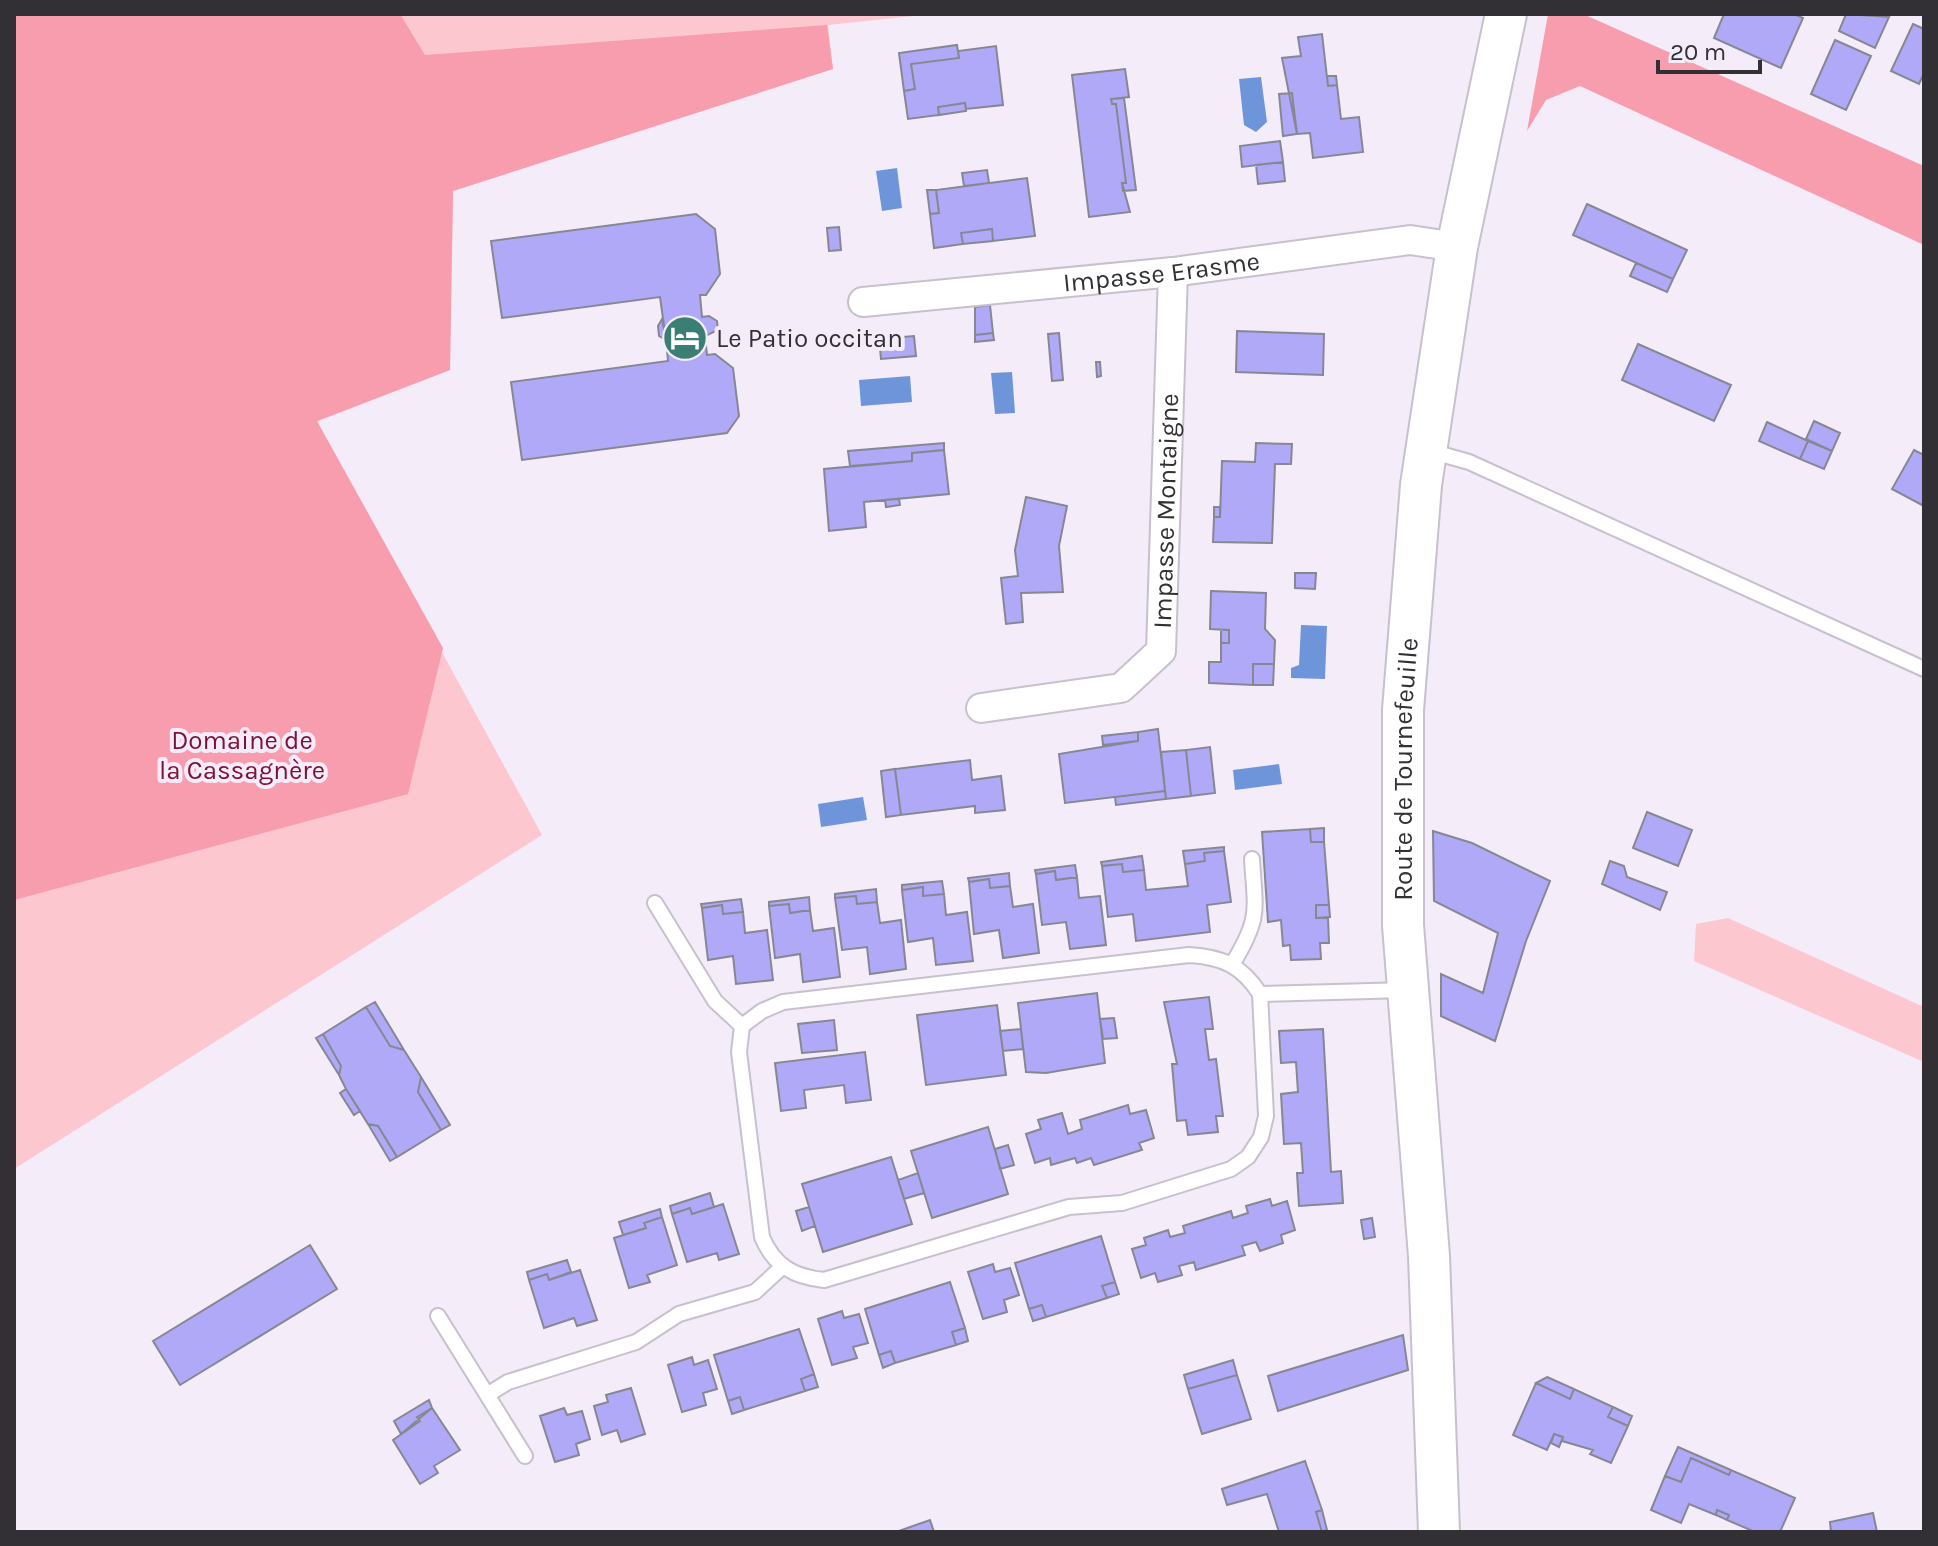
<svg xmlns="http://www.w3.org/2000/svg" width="1938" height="1546" font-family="Karla,sans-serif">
  <rect width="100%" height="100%" fill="#f4ecf9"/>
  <path fill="#fdc7d0" d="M14 14H932L828 25 833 69 453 191 450 370 316 422 542 835 14 1169Z
    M1728 918 1924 1007V1062L1694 961 1696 924Z"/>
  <path fill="#f89dae" d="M14 14H400L425 55 827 25 833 69 453 191 450 370 317 421 443 648 408 794 14 900Z
    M1548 14H1583L1924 166V245L1580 86 1546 100 1527 131Z"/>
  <path fill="#6e95d9" d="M1261 77 1267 122 1256 132 1244 125 1239 79Z
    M897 168 902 208 882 211 876 171Z
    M1012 372 1015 413 995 414 991 373Z
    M910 376 912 402 861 406 859 380Z
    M1301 625 1327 626 1325 679 1291 678V668L1299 665Z
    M1279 764 1282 784 1235 790 1233 770Z
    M863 797 867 820 821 827 818 804Z"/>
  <path fill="#b0a9f7" stroke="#878794" stroke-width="2" d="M1724 14H1794L1803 18 1781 68 1714 38Z
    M1846 14 1889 17 1875 48 1839 31Z
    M1913 24 1924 29V73L1919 84 1891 71Z
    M1322 34 1328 86 1337 85 1341 119 1359 117 1363 152 1313 158 1310 133 1297 134 1282 58 1301 56 1298 37Z
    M1835 40 1871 56 1846 110 1811 94Z
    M957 45 959 58 911 64 915 89 904 91 899 53Z
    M996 46 1003 105 966 109 965 103 938 107 939 115 908 119 904 91 915 89 911 64 959 58 958 51Z
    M1125 69 1129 97 1111 99 1112 104H1116L1126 183H1122L1130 212 1089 217 1072 75Z
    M1327 76H1336L1337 85 1328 86Z
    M1292 93 1297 134 1283 136 1279 94Z
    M1124 98 1136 190 1123 191 1122 183H1126L1116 104H1112L1111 99Z
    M965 103 966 111 939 115 938 107Z
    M1280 141 1283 162 1242 167 1240 146Z
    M1283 162 1285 181 1258 184 1256 165Z
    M987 170 989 183 964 186 962 173Z
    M1027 178 1035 236 993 241 992 229 961 233 963 244 934 248 930 214 939 213 936 190Z
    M927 190H936L939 213 930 214Z
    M1587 204 1687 250 1673 279 1573 235Z
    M696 214 715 229 720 274 706 295H700L702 317 709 316 717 321 718 330 705 336 707 355 715 354 733 368 739 416 727 433 522 460 511 382 668 361 666 340 660 297 502 318 491 241Z
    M839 227 841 250 829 251 827 228Z
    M992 229 993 241 963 244 961 233Z
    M1636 263 1673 279 1667 292 1630 276Z
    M990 305 993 333 975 335V307Z
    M662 319 666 340 659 336 658 326Z
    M1237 331 1324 334 1323 375 1236 372Z
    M993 333 994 340 975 342V335Z
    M1059 333 1063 380 1052 381 1048 334Z
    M914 336 916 356 881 359 879 339Z
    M1638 344 1731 385 1714 421 1622 380Z
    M1096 362H1100L1101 376 1097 377Z
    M1814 421 1840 433 1832 451 1806 439Z
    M1767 422 1808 441 1800 459 1759 441Z
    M1808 441 1832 451 1824 469 1800 459Z
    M944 443V450L912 453V461L850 466 848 451Z
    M1256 443 1292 444 1291 464H1275L1272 543 1213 542 1214 517H1220L1222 461 1255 462Z
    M944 450 949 494 864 502 866 527 829 531 824 469 912 461V453Z
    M1914 450 1924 455V506L1892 489Z
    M1026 497 1067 506 1059 546 1063 592 1021 593 1023 622 1006 624 1001 578 1018 576 1015 550Z
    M899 499 900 505 886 507 885 500Z
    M1214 507H1220V517H1214Z
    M1295 573H1316L1315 589 1295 588Z
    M1211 591 1266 593 1265 629 1275 640 1274 664H1253V685L1209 683V662H1221V643H1229V630L1210 629Z
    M1221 630H1229V643H1221Z
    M1253 664H1274L1273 685H1253Z
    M1158 729 1165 791 1065 803 1059 754 1138 741V732Z
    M1138 732V741L1103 745 1102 736Z
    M1210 747 1215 793 1191 796 1186 750Z
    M1186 750 1191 796 1166 799 1161 752Z
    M970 760 972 780 1001 776 1005 810 975 813V806L901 815 895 769Z
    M895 769 901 815 886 817 881 771Z
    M1165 791 1166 799 1116 805 1115 797Z
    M1647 812 1692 830 1678 866 1633 848Z
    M1324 828V842H1311L1310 829Z
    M1310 829 1311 842H1324L1329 905H1316V918H1328L1329 943H1320L1321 959 1291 960 1290 945 1283 946 1281 920 1268 922 1262 832Z
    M1433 831 1472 843 1550 881 1526 941 1495 1041 1441 1016V974L1483 993 1498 933 1434 901Z
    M1224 847V851L1204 853 1205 861 1185 864 1183 851Z
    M1224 851 1231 902 1207 905 1210 932 1136 941 1133 914 1108 917 1102 866 1122 864 1123 872 1144 870 1146 890 1188 886 1185 864 1205 861 1204 853Z
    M1142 856 1144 870 1123 872 1122 864 1102 866 1101 862Z
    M1610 861 1624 866 1627 877 1667 892 1660 910 1602 884Z
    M1075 865 1077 877 1056 880 1055 871 1036 874 1035 870Z
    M1055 871 1056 880 1077 877 1079 898 1100 896 1106 945 1070 949 1066 922 1042 925 1036 874Z
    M1009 873 1010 886 990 888 989 879 969 882 968 878Z
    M989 879 990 888 1010 886 1013 907 1033 904 1039 953 1003 958 999 930 974 934 969 882Z
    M942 881 944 894 923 896V887L902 890V885Z
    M923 887V896L944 894 946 915 967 912 973 961 936 965 933 938 908 942 902 890Z
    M876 889 877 902 857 904 856 896 835 898V894Z
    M856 896 857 904 877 902 880 923 901 920 906 969 870 974 867 947 842 950 835 898Z
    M809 897 810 910 790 913 789 904 769 906V902Z
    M741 899 743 912 723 914 722 905 702 908 701 904Z
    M789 904 790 913 810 910 813 931 834 928 840 977 803 982 800 954 775 958 769 906Z
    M722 905 723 914 743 912 745 933 767 930 773 980 736 984 733 956 708 960 702 908Z
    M1316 905H1329L1330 917 1316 918Z
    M1097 993 1105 1063 1046 1073 1026 1072 1018 1003Z
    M1209 997 1213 1029H1205L1209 1060 1216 1059 1223 1116H1216L1218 1132 1188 1135 1186 1120 1177 1121 1172 1064H1177L1164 1002Z
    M375 1002 404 1050 390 1046 366 1007Z
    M997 1005 1006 1075 926 1085 917 1015Z
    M366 1007 390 1046 404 1050 421 1077 418 1092 441 1130 397 1157 378 1126 368 1124 346 1089 339 1075 341 1066 323 1034Z
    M1114 1018 1117 1038 1103 1039 1100 1019Z
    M834 1020 837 1050 802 1053 798 1024Z
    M1021 1029 1023 1049 1003 1051 1000 1031Z
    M1323 1029 1331 1172 1341 1171 1343 1203 1299 1206 1297 1173H1303L1301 1143 1284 1144 1281 1094 1298 1092 1296 1062 1281 1063 1279 1031Z
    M323 1034 341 1066 339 1075 316 1038Z
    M865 1052 871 1100 846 1103 844 1085 804 1090 806 1108 781 1111 775 1063Z
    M421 1077 450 1125 441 1130 418 1092Z
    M346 1089 360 1111 354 1115 340 1093Z
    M1128 1105 1130 1114 1146 1110 1154 1138 1139 1143 1142 1150 1094 1165 1091 1158 1077 1163 1075 1158 1051 1165 1050 1158 1035 1163 1026 1134 1041 1129 1038 1120 1062 1113 1068 1134 1082 1129 1080 1120Z
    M368 1124 378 1126 397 1157 390 1161Z
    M988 1127 1008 1194 932 1218 911 1151Z
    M1008 1145 1014 1165 1000 1169 995 1149Z
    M891 1157 912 1224 823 1252 802 1184Z
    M918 1173 924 1193 904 1199 898 1180Z
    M710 1193 714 1207 692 1214 690 1208 672 1214 670 1206Z
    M1270 1199 1272 1206 1287 1201 1295 1230 1281 1235 1283 1243 1260 1251 1256 1242 1242 1246 1245 1255 1196 1270 1194 1262 1179 1266 1182 1275 1158 1282 1155 1273 1141 1278 1132 1249 1146 1245 1144 1238 1168 1230 1170 1237 1185 1233 1183 1226 1231 1211 1233 1218 1248 1213 1246 1206Z
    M723 1204 739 1254 719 1260 717 1253 687 1262 672 1214 690 1208 692 1214Z
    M809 1207 815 1226 802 1231 796 1211Z
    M660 1209 662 1217 644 1223 646 1228 623 1235 619 1222Z
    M662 1217 677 1265 647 1275 650 1282 629 1288 614 1238 646 1228 644 1223Z
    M1372 1218 1375 1237 1364 1239 1361 1220Z
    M1101 1236 1115 1282 1102 1286 1107 1298 1046 1317 1042 1305 1029 1309 1015 1263Z
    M310 1245 337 1289 180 1385 153 1341Z
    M567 1260 571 1272 549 1280 547 1274 529 1280 527 1272Z
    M993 1264 995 1272 1010 1268 1019 1295 1004 1300 1007 1312 983 1319 968 1272Z
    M580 1270 597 1320 577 1326 574 1318 544 1328 529 1280 547 1274 549 1280Z
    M950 1282 965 1328 952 1332 956 1345 895 1363 891 1351 879 1355 865 1309Z
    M1115 1282 1119 1294 1107 1298 1102 1286Z
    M1042 1305 1046 1317 1033 1321 1029 1309Z
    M842 1311 844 1318 859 1314 868 1343 853 1347 857 1358 832 1365 818 1319Z
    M965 1328 968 1341 956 1345 952 1332Z
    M799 1329 814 1374 801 1379 805 1391 744 1410 740 1397 728 1401 714 1355Z
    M1403 1335 1408 1370 1278 1411 1268 1376Z
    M891 1351 895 1363 883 1368 879 1355Z
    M692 1357 694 1365 708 1360 717 1389 703 1393 706 1405 682 1412 668 1365Z
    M1233 1360 1237 1375 1188 1389 1184 1375Z
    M814 1374 818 1387 805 1391 801 1379Z
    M1237 1375 1251 1419 1202 1434 1188 1389Z
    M1547 1377 1574 1389 1570 1399 1536 1383Z
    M1536 1383 1570 1399 1574 1389 1613 1407 1608 1417 1628 1426 1611 1463 1590 1454 1593 1450 1562 1441 1563 1437 1554 1434 1547 1450 1513 1435Z
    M631 1388 645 1434 621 1442 617 1430 602 1435 594 1406 608 1402 606 1395Z
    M740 1397 744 1410 732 1414 728 1401Z
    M429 1400 432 1408 401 1434 394 1421Z
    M1613 1407 1632 1416 1628 1426 1608 1417Z
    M432 1408 460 1450 434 1466 438 1473 420 1484 393 1440 420 1421 417 1417Z
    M564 1408 567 1415 582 1411 590 1439 576 1444 579 1455 555 1462 540 1416Z
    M1554 1434 1563 1437 1559 1447 1551 1443Z
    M1678 1447 1731 1470 1729 1475 1691 1458 1681 1482 1665 1476Z
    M1691 1458 1729 1475 1731 1470 1795 1498 1780 1532H1755L1727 1520 1729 1515 1717 1510 1716 1515 1689 1504 1681 1523 1651 1510 1665 1476 1681 1482Z
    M1305 1461 1322 1510 1316 1512 1322 1532H1279L1267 1494 1227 1505 1222 1489Z
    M1322 1510 1327 1530 1322 1532 1316 1512Z
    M1717 1510 1729 1515 1727 1520 1716 1515Z
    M1873 1513 1877 1532H1831L1830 1522Z
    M930 1520 934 1532H896Z"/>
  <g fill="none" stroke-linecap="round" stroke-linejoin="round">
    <g stroke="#c8c0cc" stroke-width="18">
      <path id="lane" d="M1430 451 1469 462 1924 669
        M655 903 715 1001 742 1026
        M1189 955C1223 957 1242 966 1260 994L1266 1116 1261 1137 1248 1157 1231 1169 1122 1203 1069 1207 824 1280C794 1277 774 1266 762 1237L739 1052 742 1026 762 1011 783 1002Z
        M1233 963C1261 917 1255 910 1252 859
        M1260 994 1407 990
        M438 1316 525 1456
        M487 1395 508 1382 636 1342 679 1314 755 1292 782 1267"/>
    </g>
    <g stroke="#c8c0cc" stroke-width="32">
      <g id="street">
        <path id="s1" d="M863 302 1173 272 1410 240 1457 247"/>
        <path id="s2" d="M981 708 1121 688 1161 651 1173 272"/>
      </g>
    </g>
    <g stroke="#c8c0cc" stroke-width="44">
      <g id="secondary">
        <path id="s3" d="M1439 1532 1429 1256 1403 925V710L1421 485 1457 247 1506 14"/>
      </g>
    </g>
    <use href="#lane" stroke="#fff" stroke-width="14"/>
    <use href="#street" stroke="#fff" stroke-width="28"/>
    <use href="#secondary" stroke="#fff" stroke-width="40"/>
  </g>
  <defs>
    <g id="hotel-disc" transform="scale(2.3)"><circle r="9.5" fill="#3b7f74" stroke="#f4ecf9"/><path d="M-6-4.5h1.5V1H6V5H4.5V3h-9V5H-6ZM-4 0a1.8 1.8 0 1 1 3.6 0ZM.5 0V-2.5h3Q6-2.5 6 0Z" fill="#fff"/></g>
  </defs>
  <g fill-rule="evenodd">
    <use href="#hotel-disc" x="685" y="338"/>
  </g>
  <g text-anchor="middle" stroke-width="8" stroke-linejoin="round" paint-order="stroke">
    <g font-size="26" fill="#333035" stroke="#f4ecf9">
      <text dy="9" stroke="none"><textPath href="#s1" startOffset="300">Impasse Erasme</textPath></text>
      <text dy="9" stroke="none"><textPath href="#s2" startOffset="336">Impasse Montaigne</textPath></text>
      <text dy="9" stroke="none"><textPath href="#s3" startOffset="764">Route de Tournefeuille</textPath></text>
    </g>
    <g font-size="26" fill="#333035" stroke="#f4ecf9" text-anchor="start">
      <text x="716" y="347">Le Patio occitan</text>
    </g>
    <g font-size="26" fill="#7d1237" stroke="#f4ecf9">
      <text x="242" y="749">Domaine de<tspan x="242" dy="30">la Cassagnère</tspan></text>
    </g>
  </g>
  <rect width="1938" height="1546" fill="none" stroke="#333035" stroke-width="32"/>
  <path d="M1658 60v12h102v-12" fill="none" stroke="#333035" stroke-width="4"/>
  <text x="1670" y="60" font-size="24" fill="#333035" stroke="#f4ecf9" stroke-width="6" paint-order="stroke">20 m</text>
</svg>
